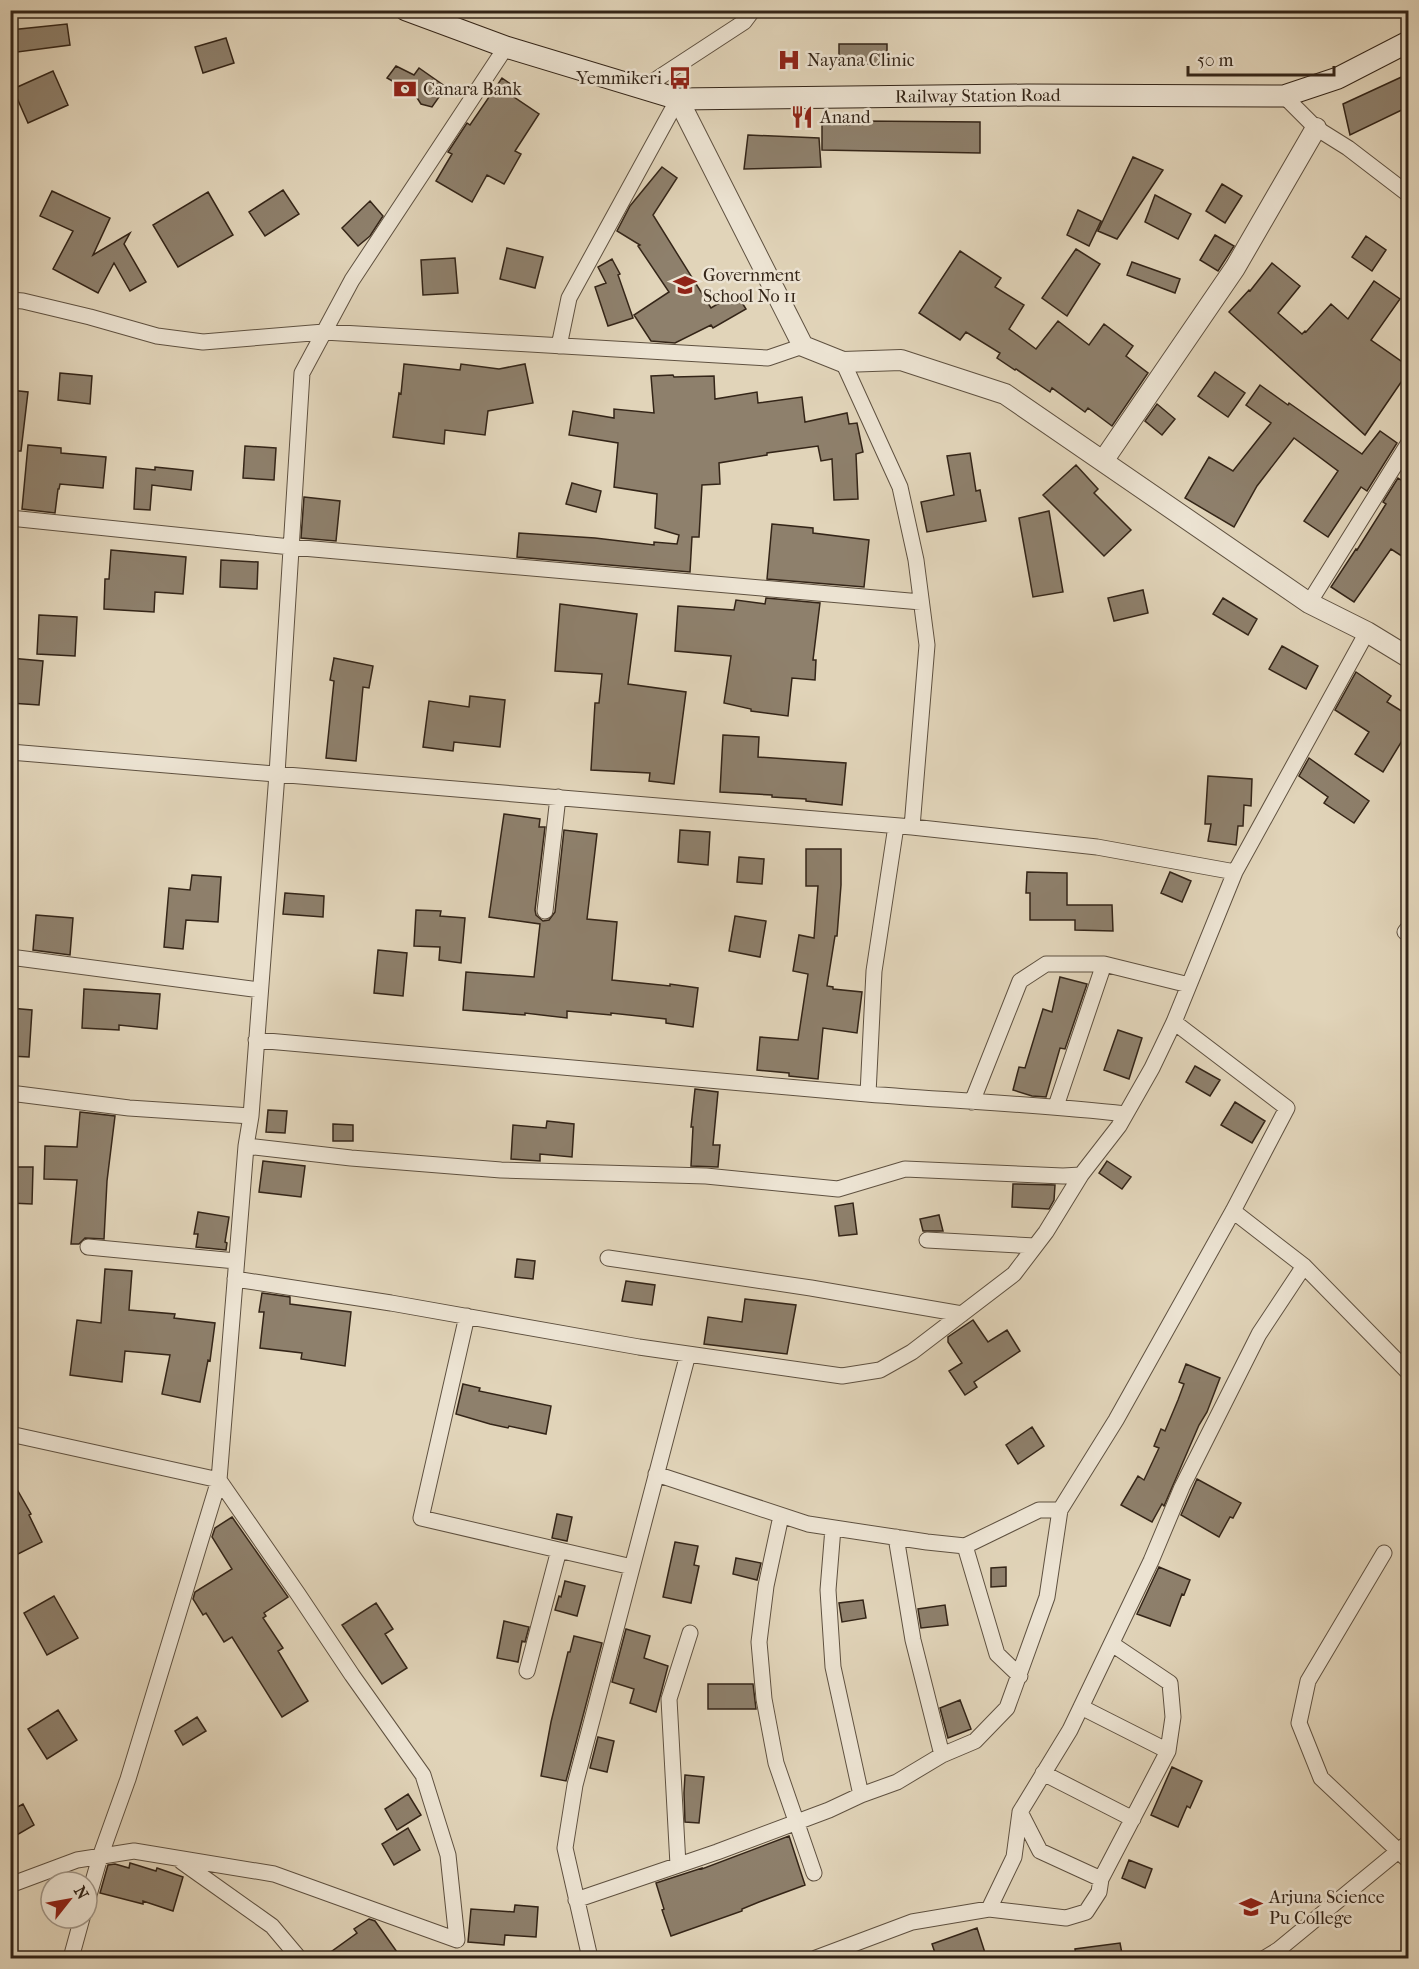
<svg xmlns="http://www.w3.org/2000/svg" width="1419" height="1969" font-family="'IM FELL French Canon',serif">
  <rect width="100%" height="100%" fill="#e1d4b9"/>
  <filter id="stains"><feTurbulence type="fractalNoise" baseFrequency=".00333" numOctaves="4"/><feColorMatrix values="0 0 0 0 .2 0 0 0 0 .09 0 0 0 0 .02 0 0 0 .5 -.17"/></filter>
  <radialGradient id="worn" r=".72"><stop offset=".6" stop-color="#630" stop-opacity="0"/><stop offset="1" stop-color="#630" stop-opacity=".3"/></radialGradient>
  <path fill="#8e806c" stroke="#342518" stroke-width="1.5" d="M67 24 70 45 10 53V30Z
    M226 38 234 63 203 73 195 47Z
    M839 44H887V64H839Z
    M396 66 414 75 419 68 446 87 432 107 421 104 414 93 387 78Z
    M53 71 68 105 28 123 13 89Z
    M1408 74V107L1350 135 1343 104Z
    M502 78 519 90 514 97 539 114 515 151 521 154 504 184 487 175 472 202 436 181 452 154 448 152 467 123 470 125Z
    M860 121 980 122V153L822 150V125H859Z
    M748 135 819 138 821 167 744 169Z
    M1133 157 1163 170 1117 239 1098 231Z
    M662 167 677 178 653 215 711 308 736 293 746 309 713 328 711 325 675 343 651 341 634 315 669 292 638 246 640 245 617 231 630 206Z
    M1222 184 1242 196 1225 223 1206 211Z
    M283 190 299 214 265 236 249 212Z
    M52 191 110 218 93 255 130 233 124 244 146 282 130 291 114 263 98 293 53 269 73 231 40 216Z
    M208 192 233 235 178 267 153 225Z
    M1155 195 1191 214 1178 239 1145 222Z
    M370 201 383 216 370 236 358 246 342 228Z
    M1078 210 1101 221 1089 246 1067 235Z
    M1215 235 1234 246 1218 271 1200 260Z
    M1366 236 1386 250 1372 271 1352 257Z
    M507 248 543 257 535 288 500 279Z
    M1076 249 1100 264 1067 316 1042 298Z
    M960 251 1001 278 995 287 1024 305 1009 329 1036 349 1058 321 1089 345 1104 324 1133 346 1126 356 1148 373 1112 426 1088 408 1085 412 1052 388 1050 392 1016 369 1015 370 997 358 1000 353 966 332 960 340 919 313Z
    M455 258 458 293 423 295 421 260Z
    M612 259 620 274 618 275 633 318 608 326 595 287 606 283 598 267Z
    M1132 262 1180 279 1175 293 1127 275Z
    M1272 263 1300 286 1278 313 1302 334 1305 331 1306 332 1331 304 1348 319 1374 281 1400 299 1371 340 1408 366V372L1365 435 1229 312 1249 290 1250 291Z
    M404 364 460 370 461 364 499 369 525 364 533 403 488 411 485 435 445 430 444 444 393 437 399 393 401 394Z
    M1215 372 1245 393 1228 417 1198 396Z
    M60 373 92 376 90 404 58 400Z
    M673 375 674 377 714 376 715 399 757 392 758 403 802 397 805 422 847 413 849 424 857 423 863 452 856 454 858 499 834 500 832 459 821 461 818 446 767 453V455L719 463 720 484 702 485 699 537H692L690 572 517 557 519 533 595 538 654 545V542L677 544 679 535 655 528 657 494 614 487 618 443 569 435 573 411 614 418V409L654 413 651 376Z
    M1260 385 1288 405 1289 403 1362 454 1380 431 1397 443 1367 491 1361 487 1328 537 1304 521 1338 471 1294 438 1257 486 1234 527 1185 498 1209 457 1233 471 1271 423 1246 405Z
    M10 390 28 392 21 451H10Z
    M1157 404 1175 419 1162 435 1145 421Z
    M28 445 61 448V453L106 457 103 488 60 484 59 489H58L55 513 22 509Z
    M245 446 276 448 274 480 243 478Z
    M970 453 976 491 980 490 986 521 927 532 921 502 954 495 947 456Z
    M1076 465 1098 489 1094 493 1131 530 1104 556 1043 495Z
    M155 467 193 471 191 490 152 485 150 510 134 509 136 468 155 470Z
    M1398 478 1408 485V560L1391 549 1354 602 1331 587 1356 549 1357 550 1386 504 1383 502Z
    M572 483 601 491 596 512 566 504Z
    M304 497 340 501 336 541 301 538Z
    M1049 511 1063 592 1033 597 1019 518Z
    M772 524 813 528V533L869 540 864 587 767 579Z
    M111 550 186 557 183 594 155 592 154 612 104 609 105 579H109Z
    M221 560 258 562 257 589 220 587Z
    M1143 590 1148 613 1114 621 1108 598Z
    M766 598 820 603 813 660H816L815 680 792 678 788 716 751 711V709L724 703 731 656 675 651 678 606 734 610 736 600 765 604Z
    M1223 598 1257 619 1248 635 1213 614Z
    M560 604 637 614 628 684 686 692 674 784 649 781 650 773 591 770 595 703H599L602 674 555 671Z
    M39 615 77 617 75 656 37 654Z
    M1282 646 1318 666 1306 689 1269 669Z
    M10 658 43 661 39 705 10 703Z
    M334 658 373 666 369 688 363 687 356 761 326 758 334 681 330 680Z
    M1356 672 1391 696 1387 702 1408 715V731L1383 772 1355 754 1369 732 1335 710Z
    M470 696 505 700 500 747 454 742 453 751 423 747 429 701 469 707Z
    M723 735 759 737 758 757 846 763 842 805 806 801V799L772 797V795L720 792Z
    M1309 758 1369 801 1354 823 1324 803 1328 797 1299 776Z
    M1208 776 1252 779 1251 806 1244 805 1243 826H1238L1236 845 1208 841 1211 824H1205Z
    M504 814 540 819 539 827H545L535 910 536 915 543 921 549 920 555 912 564 830 597 834 587 919 617 922 612 980 670 986V984L698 988 693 1027 666 1023V1019L611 1013V1015L567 1011V1018L525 1013V1015L463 1010 466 972 534 977 540 924 489 917Z
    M680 830 710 832 708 865 678 862Z
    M806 849H841V885L837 936H835L827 986 833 987V989L862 992 857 1033 823 1028 818 1079 789 1076V1073L757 1070 760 1037 798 1040 808 974 793 971 799 935 814 938 818 886H806Z
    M739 857 764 859 762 884 737 882Z
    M1027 872 1067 873V905H1112L1113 931 1075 930V920H1030V893H1026Z
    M1170 872 1191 881 1182 902 1161 893Z
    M192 875 221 877 218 922 186 920 183 949 164 947 169 888 190 890Z
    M285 893 324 896 323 917 283 914Z
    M416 910 441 911 440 916 465 918 461 963 439 960 440 947 414 946Z
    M36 915 73 918 70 955 33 950Z
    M735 916 766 921 760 957 729 951Z
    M378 950 407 953 403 996 374 993Z
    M1060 977 1087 984 1065 1049 1060 1048 1046 1097 1032 1096 1013 1090 1019 1067 1025 1068 1043 1009 1052 1012Z
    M84 989 160 994 157 1029 119 1025V1030L82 1028Z
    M10 1008 32 1010 29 1057 10 1056Z
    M1118 1030 1142 1038 1129 1079 1104 1070Z
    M1195 1066 1220 1080 1210 1096 1186 1082Z
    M695 1089 718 1092 713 1145H720L718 1167 691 1166 693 1127H691Z
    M1235 1102 1265 1121 1252 1143 1221 1125Z
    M268 1110 287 1111 285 1133 266 1132Z
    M80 1112 115 1116 107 1181 104 1239 85 1238 79 1244H71L77 1180 44 1179 45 1146 77 1147Z
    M547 1121 574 1124 572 1157 540 1154V1161L511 1159 513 1125 546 1128Z
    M333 1124 353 1125V1141H333Z
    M263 1161 305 1166 301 1197 259 1192Z
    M1107 1161 1131 1177 1122 1189 1099 1173Z
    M10 1167H33L32 1204 10 1203Z
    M1013 1184 1055 1185 1054 1200 1049 1209 1012 1207Z
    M853 1203 857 1234 839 1236 835 1206Z
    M198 1212 229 1217 225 1242 227 1243 226 1250 196 1247 198 1234H194Z
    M939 1215 943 1231H923L920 1219Z
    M517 1259 535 1261 533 1279 515 1277Z
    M105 1269 132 1271 129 1310 175 1314 174 1318 215 1323 210 1361 208 1360 200 1402 162 1394 170 1355 125 1351 122 1382 70 1375 77 1320 101 1323Z
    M626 1281 655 1285 652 1305 622 1301Z
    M262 1293 290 1297V1304L351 1312 345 1366 301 1359 302 1353 260 1348 264 1312H259Z
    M745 1299 796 1305 787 1354 704 1344 708 1317 742 1322Z
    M973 1320 988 1342 1007 1330 1020 1351 974 1382 977 1387 965 1395 949 1371 962 1363 948 1342V1337Z
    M1186 1364 1220 1378 1207 1412 1199 1425 1164 1506 1162 1504 1152 1522 1121 1505 1138 1476 1144 1480 1159 1448 1154 1446 1161 1429 1165 1431 1178 1400 1184 1384 1179 1382Z
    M463 1384 480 1388 479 1391 551 1406 546 1434 509 1426 508 1428 490 1424 456 1414Z
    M1032 1427 1044 1446 1018 1464 1006 1445Z
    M10 1477 31 1514 29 1515 42 1542 10 1558Z
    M1197 1479 1241 1503 1233 1518 1230 1517 1219 1537 1181 1515Z
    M557 1514 572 1517 567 1541 552 1538Z
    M232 1517 288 1597 264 1613 266 1616 263 1618 283 1648 278 1651 308 1701 282 1717 232 1637 224 1642 206 1613 203 1615 193 1599 195 1592 232 1569 212 1537 215 1528Z
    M675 1542 698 1546 694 1565 699 1566 691 1603 663 1597Z
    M736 1558 761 1563 757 1580 733 1574Z
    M1006 1567V1586L991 1587V1568Z
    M1159 1567 1190 1580 1184 1595 1182 1594 1170 1626 1137 1614Z
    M565 1581 585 1586 577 1616 555 1610 559 1596 561 1597Z
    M54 1596 78 1638 47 1655 24 1613Z
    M863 1600 866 1618 842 1622 839 1603Z
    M376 1603 393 1629 385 1634 407 1668 382 1684 342 1625Z
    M945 1605 948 1625 921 1628 918 1609Z
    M504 1621 529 1627 525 1642 522 1641 518 1662 497 1658Z
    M626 1629 650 1636 644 1658 668 1666 656 1712 630 1703 634 1689 612 1682Z
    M574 1636 602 1643 566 1781 541 1776 551 1722 568 1652H570Z
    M708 1684H753L756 1709H708Z
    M960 1700 971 1729 948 1738 940 1708Z
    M58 1710 77 1740 47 1759 28 1729Z
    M197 1717 206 1731 183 1745 175 1731Z
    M598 1737 614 1741 607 1772 590 1768Z
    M1172 1767 1202 1781 1190 1808 1187 1806 1178 1827 1151 1815Z
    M685 1775 704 1777 699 1823 685 1822 684 1793Z
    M408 1794 421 1815 397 1830 385 1809Z
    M23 1804 34 1825 10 1839V1811Z
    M408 1828 420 1850 394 1865 382 1844Z
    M789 1836 805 1885 759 1902 742 1909V1911L671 1936 662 1910 664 1909 656 1883 702 1868V1869Z
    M1129 1860 1152 1869 1145 1888 1122 1878Z
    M130 1863 156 1871 157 1868 183 1877 173 1911 143 1901V1904L100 1893 108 1865 115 1864 129 1868Z
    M515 1905 538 1907 536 1937 505 1935 504 1945 468 1942 471 1909 514 1912Z
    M369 1919 375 1921 402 1959H321L357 1933 354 1929Z
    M977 1928 987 1959H937L932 1944Z
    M1120 1943 1123 1959H1076L1075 1949Z"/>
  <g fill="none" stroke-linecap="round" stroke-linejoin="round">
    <g stroke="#5f5140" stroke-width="17">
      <path id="minor" d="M643 88 744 22 753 10
        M1284 96 1316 128 1348 148 1408 194
        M10 300 23 301 90 317 157 336 203 342 324 332 768 358 803 346
        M559 346 569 298 678 99
        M843 362 900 487 916 560 927 645 912 827
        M10 518 291 547 921 602
        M1309 603 1408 444
        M10 752 912 827 1097 847 1235 872
        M545 911 558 797
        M1405 932 1408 928
        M10 957 260 990
        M256 1040C460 1058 664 1076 867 1094 953 1101 1040 1104 1125 1114
        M10 1093 129 1108 251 1116
        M868 1094 874 971 896 826
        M972 1102 1020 981 1046 964H1104L1189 985
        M1056 1106 1104 964
        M246 1146 351 1158 501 1170 706 1176 838 1189 905 1169 1063 1176 1081 1175
        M1233 1211 1304 1266 1408 1372
        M927 1240 1035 1246
        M88 1247 236 1261
        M608 1258 811 1288 962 1314
        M235 1279 391 1303 639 1347 842 1376 880 1370 912 1352 1014 1274 1046 1232 1081 1175 1119 1126 1152 1068 1174 1022 1235 872 1367 632
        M467 1316 421 1518 632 1567
        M10 1434 219 1480 298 1594 352 1675 423 1775 448 1855 457 1940 274 1874 134 1851 77 1860 10 1885
        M656 1474 808 1524 927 1542 965 1546 1039 1510H1060
        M781 1516 766 1586 759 1642 764 1699 776 1763 814 1873
        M833 1528 828 1590 833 1667 861 1795
        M896 1537 913 1640 942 1755
        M965 1546 997 1654 1020 1676
        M1384 1553 1308 1681 1299 1723 1321 1778 1408 1860
        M527 1671 559 1550
        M1081 1707 1168 1751
        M1043 1773 1133 1819
        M1020 1812 1070 1730 1151 1561 1182 1487 1259 1334 1304 1266
        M182 1862 272 1926 299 1958
        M678 1865 669 1699 690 1633
        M576 1900 717 1852 829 1810 861 1795 897 1782 942 1755 975 1741 1007 1708 1047 1597 1060 1510 1116 1420 1233 1211 1287 1108 1174 1022
        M87 1902 100 1857 128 1779 219 1480 246 1146 251 1116 277 774 302 373 352 280 506 47
        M989 1909 1014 1857 1020 1812 1040 1851 1101 1879
        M71 1958 82 1918
        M590 1958 565 1848 575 1785 688 1354
        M816 1958 912 1922 989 1909 1066 1918 1086 1912 1099 1892 1101 1879 1168 1751 1173 1717 1170 1683 1112 1644
        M1265 1958 1278 1950 1408 1843"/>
    </g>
    <g stroke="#5f5140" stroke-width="22">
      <path id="tertiary" d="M678 99 803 346 843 362 901 360 1005 394 1309 603 1367 632 1408 657
        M1103 461 1235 268 1316 128"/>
    </g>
    <g stroke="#342518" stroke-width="23">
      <g id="secondary">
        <path id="s1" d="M406 10 506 47 678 99 1027 95 1284 96 1338 78 1408 42"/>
      </g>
    </g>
    <use href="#minor" stroke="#ece3d2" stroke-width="15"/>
    <use href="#tertiary" stroke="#ece3d2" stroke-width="20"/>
    <use href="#secondary" stroke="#ece3d2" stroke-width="21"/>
  </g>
  <defs>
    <g id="hospital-bare" transform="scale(1.8)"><path d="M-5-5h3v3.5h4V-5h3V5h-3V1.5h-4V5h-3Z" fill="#8f2418" stroke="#ece3d2" stroke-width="2.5" paint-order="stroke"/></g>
    <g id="bus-bare" transform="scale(1.8)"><path d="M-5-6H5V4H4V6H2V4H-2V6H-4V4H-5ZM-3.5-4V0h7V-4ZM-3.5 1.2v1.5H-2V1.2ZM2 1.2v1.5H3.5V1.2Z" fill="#8f2418" stroke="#ece3d2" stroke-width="2.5" paint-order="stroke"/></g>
    <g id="bank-bare" transform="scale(1.8)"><path d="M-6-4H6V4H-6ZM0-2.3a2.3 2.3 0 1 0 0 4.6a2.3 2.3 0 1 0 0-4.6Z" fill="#8f2418" stroke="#ece3d2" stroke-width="2.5" paint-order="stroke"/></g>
    <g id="restaurant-bare" transform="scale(1.8)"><path d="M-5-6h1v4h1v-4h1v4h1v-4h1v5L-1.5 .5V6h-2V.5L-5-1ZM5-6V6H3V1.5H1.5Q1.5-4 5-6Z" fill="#8f2418" stroke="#ece3d2" stroke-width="2.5" paint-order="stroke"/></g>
    <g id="school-bare" transform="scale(1.8)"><path d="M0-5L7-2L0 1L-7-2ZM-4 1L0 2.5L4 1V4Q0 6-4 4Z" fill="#8f2418" stroke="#ece3d2" stroke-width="2.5" paint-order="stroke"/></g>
    <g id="university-bare" transform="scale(1.8)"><path d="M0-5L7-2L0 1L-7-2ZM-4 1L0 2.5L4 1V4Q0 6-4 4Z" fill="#8f2418" stroke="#ece3d2" stroke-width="2.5" paint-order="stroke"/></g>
  </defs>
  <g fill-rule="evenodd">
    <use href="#hospital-bare" x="789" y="60"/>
    <use href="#bus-bare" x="680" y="78"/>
    <use href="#bank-bare" x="405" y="89"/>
    <use href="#restaurant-bare" x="802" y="117"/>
    <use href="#school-bare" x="685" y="285"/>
    <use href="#university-bare" x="1251" y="1907"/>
  </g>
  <g text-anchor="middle" stroke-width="5" stroke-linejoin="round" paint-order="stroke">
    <g font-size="18" fill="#342518" stroke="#ece3d2" text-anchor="start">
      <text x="807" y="66">Nayana Clinic</text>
      <text x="662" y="84" text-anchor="end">Yemmikeri</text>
      <text x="423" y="95">Canara Bank</text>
      <text x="820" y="123">Anand</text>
      <text x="703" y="281">Government<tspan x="703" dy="21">School No 11</tspan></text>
      <text x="1269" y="1903">Arjuna Science<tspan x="1269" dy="21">Pu College</tspan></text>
    </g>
    <g font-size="18" fill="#342518" stroke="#ece3d2">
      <text dy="6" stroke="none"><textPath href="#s1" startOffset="586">Railway Station Road</textPath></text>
    </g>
  </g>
  <rect width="1419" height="1969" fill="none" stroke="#e1d4b9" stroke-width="36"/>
  <rect x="12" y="12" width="1395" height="1945" fill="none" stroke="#342518" stroke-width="3"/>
  <rect x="18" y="18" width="1383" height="1933" fill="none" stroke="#342518" stroke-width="1.5"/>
  <g transform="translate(69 1900) rotate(59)"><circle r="28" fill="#ece3d2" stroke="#a29788" stroke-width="1.5"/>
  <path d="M0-4.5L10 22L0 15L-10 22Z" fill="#8f2418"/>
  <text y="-9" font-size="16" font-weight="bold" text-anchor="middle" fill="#342518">N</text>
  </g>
  <path d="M1188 66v9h146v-9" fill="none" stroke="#342518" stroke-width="3"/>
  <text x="1197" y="66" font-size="18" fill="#342518" stroke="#ece3d2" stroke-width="4.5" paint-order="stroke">50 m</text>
  <rect width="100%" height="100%" filter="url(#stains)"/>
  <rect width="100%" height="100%" fill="url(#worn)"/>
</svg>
